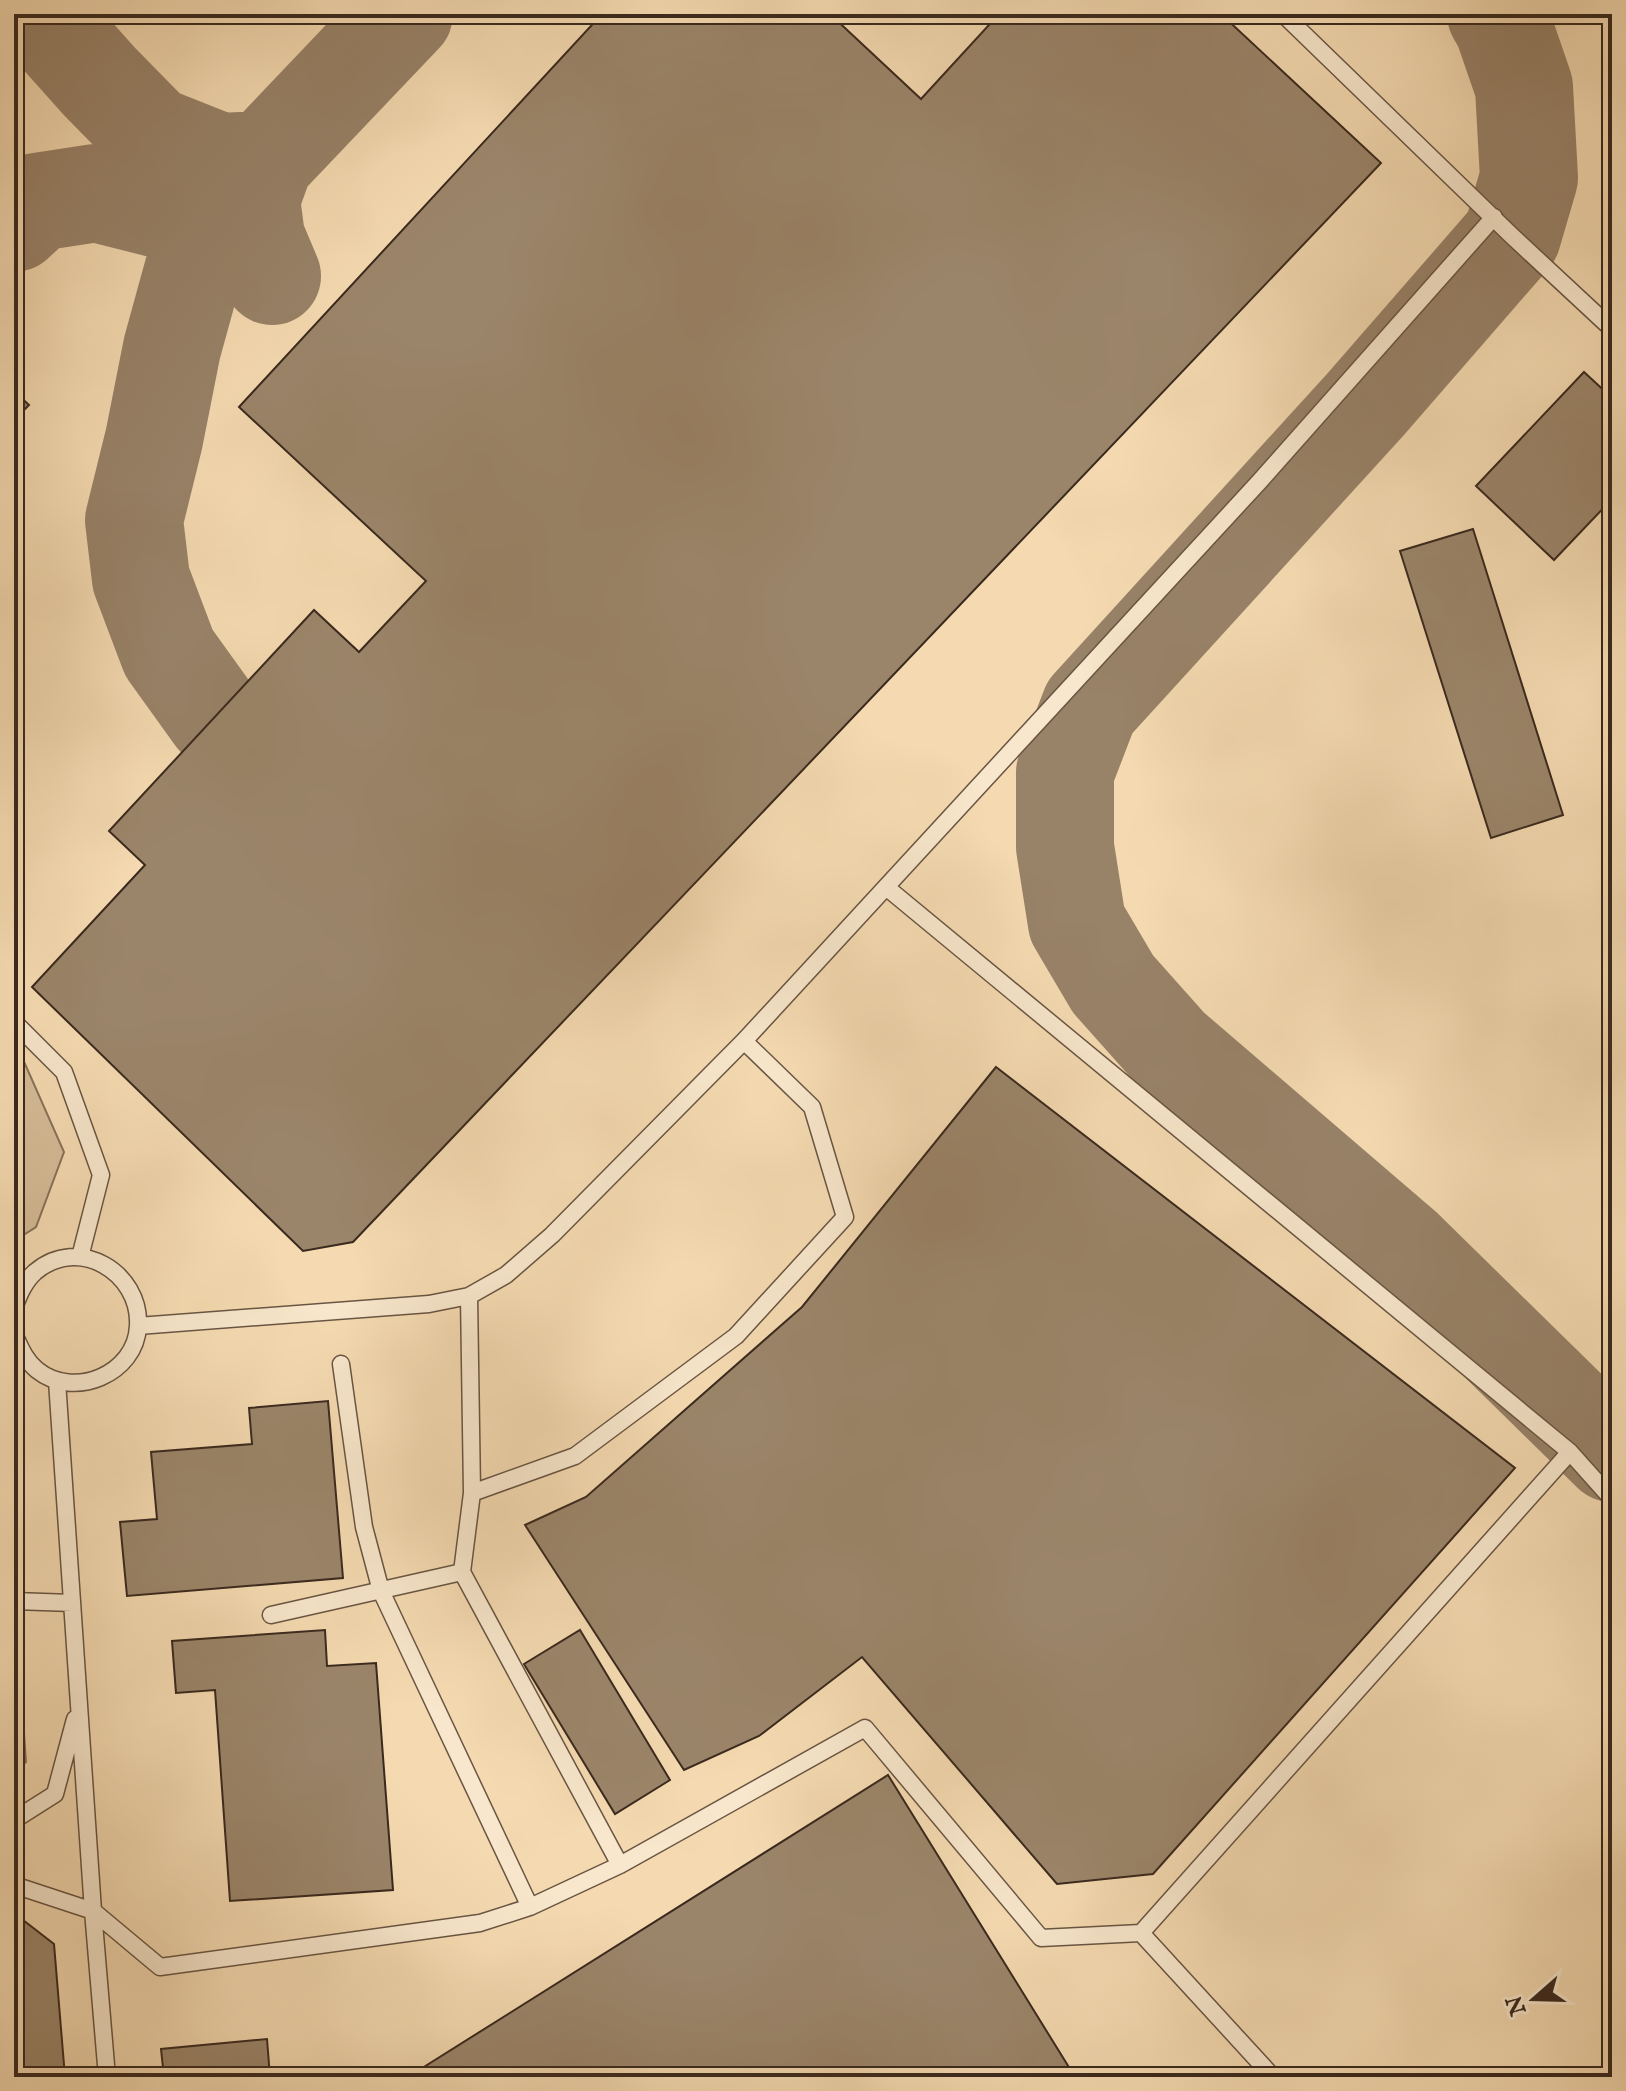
<svg xmlns="http://www.w3.org/2000/svg" width="1626" height="2091" font-family="'IM FELL English',serif">
  <rect width="100%" height="100%" fill="#f5dab1"/>
  <filter id="stains"><feTurbulence type="fractalNoise" baseFrequency=".0025" numOctaves="4"/><feColorMatrix values="0 0 0 0 .2 0 0 0 0 .09 0 0 0 0 .02 0 0 0 .5 -.17"/></filter>
  <radialGradient id="worn" r=".72"><stop offset=".6" stop-color="#630" stop-opacity="0"/><stop offset="1" stop-color="#630" stop-opacity=".3"/></radialGradient>
  <path fill="#d5bc98" stroke="#88725b" stroke-width="2" d="M14 1049 22 1057 64 1152 36 1227 14 1241Z
    M14 1592 26 1762 14 1775Z"/>
  <g fill="none" stroke-linecap="round" stroke-linejoin="round">
    <path stroke="#988268" stroke-width="98" d="M1496 14 1503 26 1524 87 1529 178 1512 236 1365 405 1090 707 1065 772V847L1077 923 1113 984 1170 1048 1404 1249 1612 1453
      M58 35 99 81 152 135 220 162 265 160
      M265 160 251 199 256 238 272 276
      M14 223 37 202 96 193 207 221
      M215 717 169 653 141 579 134 520 154 439 172 348 207 221 404 14"/>
  </g>
  <path fill="#9b856a" stroke="#3a291e" stroke-width="2" d="M602 14H830L921 99 999 14H1221L1381 163 353 1242 303 1251 32 987 145 865 109 831 314 610 359 652 426 581 239 407Z
    M1584 372 1612 398V499L1554 560 1476 486Z
    M14 391 29 405 14 420Z
    M1473 529 1563 815 1491 838 1400 551Z
    M996 1067 1515 1468 1153 1874 1057 1884 862 1657 759 1736 684 1770 525 1525 586 1497 802 1307Z
    M328 1401 343 1578 127 1596 120 1522 157 1519 151 1452 252 1444 249 1408Z
    M325 1630 327 1666 376 1663 393 1890 230 1901 215 1690 176 1693 172 1641Z
    M580 1630 670 1780 615 1814 524 1664Z
    M888 1775 1075 2077H408Z
    M14 1913 54 1944 65 2077H14Z
    M267 2039 270 2077H164L161 2049Z"/>
  <g fill="none" stroke-linecap="round" stroke-linejoin="round">
    <g stroke="#695543" stroke-width="19">
      <path id="service" d="M1283 14 1512 236 1612 329
        M886 887 1570 1452 1612 1499
        M14 1022 64 1072 101 1175 80 1257
        M469 1296 472 1493 462 1572 620 1865
        M14 1308C19 1295 24 1282 35 1272 78 1235 141 1272 138 1326 136 1374 74 1400 37 1370 25 1360 20 1347 14 1334
        M138 1326 429 1304 469 1296 506 1275 552 1235 744 1041 1259 482 1494 217
        M341 1364 364 1527 381 1591 530 1907
        M57 1381 93 1911 107 2077
        M472 1493 575 1456 736 1336 845 1217 812 1107 744 1041
        M14 1601 72 1603
        M271 1615 462 1572
        M14 1820 55 1794 75 1719
        M14 1885 93 1911 160 1967 480 1923 530 1907 620 1865 865 1728 1041 1938 1141 1933 1570 1452
        M1141 1933 1273 2077"/>
    </g>
    <use href="#service" stroke="#f8e7cc" stroke-width="16"/>
  </g>
  <rect width="1626" height="2091" fill="none" stroke="#f5dab1" stroke-width="48"/>
  <rect x="16" y="16" width="1594" height="2059" fill="none" stroke="#3a291e" stroke-width="4"/>
  <rect x="24" y="24" width="1578" height="2043" fill="none" stroke="#3a291e" stroke-width="2"/>
  <g transform="translate(1534 1999) rotate(250)" stroke="#f8e7cc" stroke-width="6" paint-order="stroke">
  <path d="M0-6L14 30L0 20L-14 30Z" fill="#3a291e"/>
  <text y="-12" font-size="22" font-weight="bold" text-anchor="middle" fill="#3a291e">N</text>
  </g>
  <rect width="100%" height="100%" filter="url(#stains)"/>
  <rect width="100%" height="100%" fill="url(#worn)"/>
</svg>
